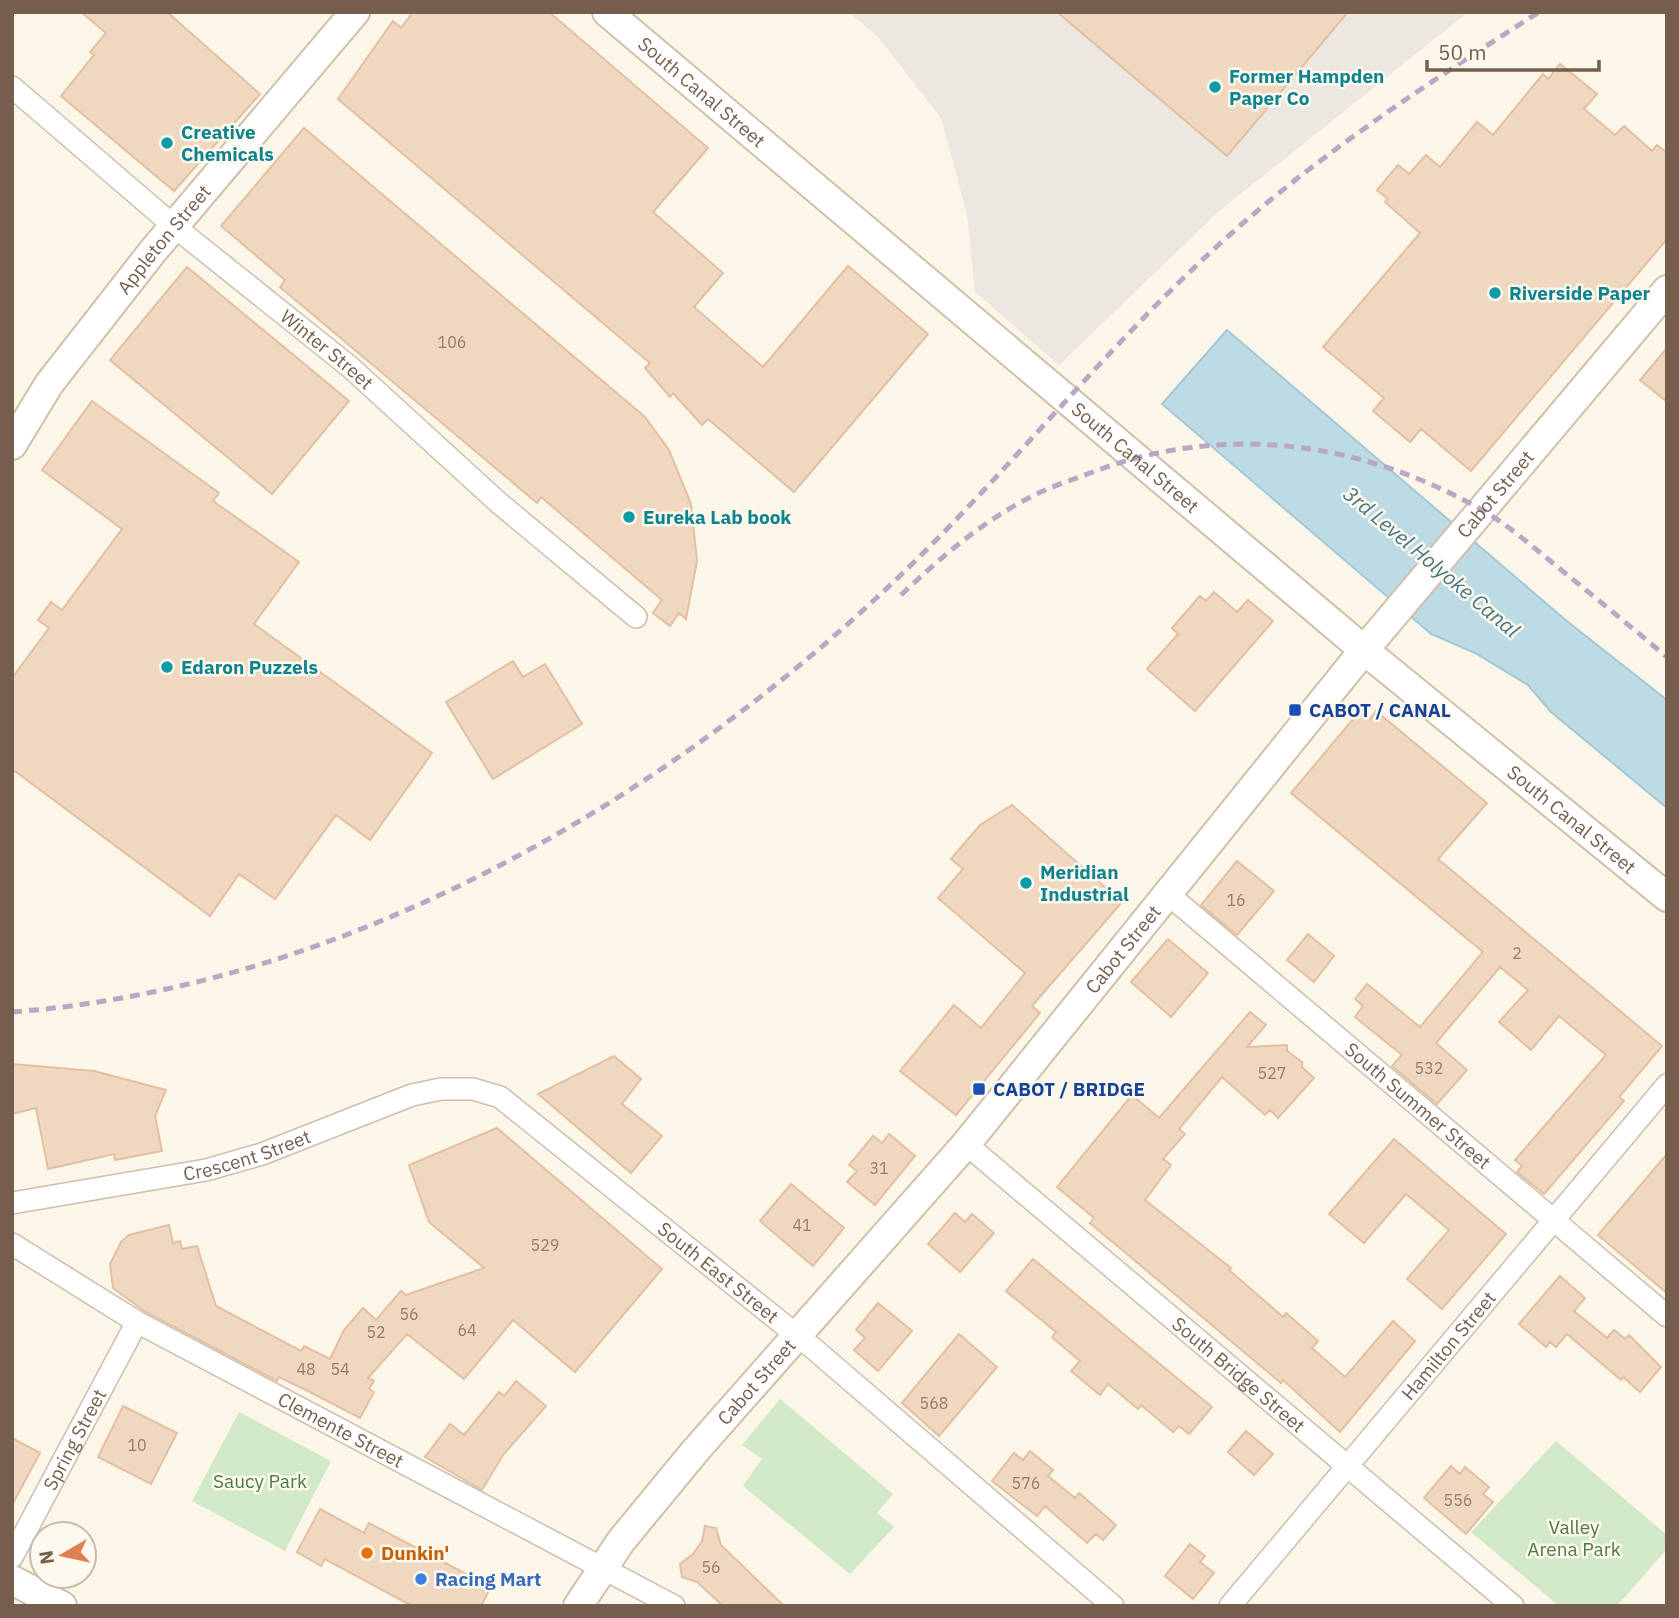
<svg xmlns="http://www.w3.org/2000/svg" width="1679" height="1618" font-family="'IBM Plex Sans',sans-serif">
  <rect width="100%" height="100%" fill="#fcf6e8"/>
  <path fill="#ece7e1" d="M849 12H1468L1218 212 1059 365 975 292 967 214 941 118 879 38Z"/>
  <path fill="#d1e9c6" d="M780 1399 893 1494 877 1513 894 1527 850 1574 743 1486 762 1459 742 1445Z
    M239 1412 331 1461 285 1551 192 1501Z
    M1556 1441 1667 1535V1549L1617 1606H1559L1471 1532Z"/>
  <path fill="#bcdbe5" stroke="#a3c9d6" stroke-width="2" d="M1227 330 1568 622 1667 700V808L1551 712 1528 685 1475 653 1431 634 1162 404Z"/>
  <path fill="#f0d8c0" stroke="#e2c0a1" stroke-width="2" d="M81 12H167L260 94 174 191 61 96 94 55 90 52 106 33Z
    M413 12H549L708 148 653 212 723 273 694 307 763 367 848 266 928 334 794 492 708 419 702 425 673 393 670 397 645 368 650 363 338 99 393 21 401 28Z
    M1057 12H1348L1227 156Z
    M1560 64 1597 94 1584 109 1615 135 1624 126 1652 151 1657 145 1667 153V239L1471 471 1421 429 1410 442 1373 411 1384 398 1323 347 1420 233 1385 202 1388 199 1377 190 1398 165 1409 174 1426 155 1440 167 1477 122 1493 135 1543 74 1548 79Z
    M304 128 645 417 669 450 691 504 697 561 686 619 679 613 670 626 653 613 662 600 541 497 537 503 280 287 285 280 221 226Z
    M187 267 349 401 272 494 110 360Z
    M1667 348V402L1640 380Z
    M92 401 219 493 213 501 299 562 254 624 432 753 370 840 336 815 275 899 239 874 210 916 12 769V678L49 628 38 620 51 602 62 610 122 529 42 470Z
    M1214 592 1237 612 1248 600 1273 621 1195 711 1147 669 1178 634 1172 628 1200 596 1206 601Z
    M513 661 523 677 545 664 582 724 493 779 446 702Z
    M1360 711 1370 719 1376 711 1487 803 1438 859 1662 1046 1619 1097 1624 1101 1544 1194 1517 1172 1522 1166 1515 1160 1606 1055 1559 1016 1531 1050 1499 1022 1528 990 1500 967 1436 1043 1467 1070 1437 1104 1392 1066 1402 1055 1355 1017 1363 1006 1355 999 1367 984 1420 1027 1483 952 1291 793Z
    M1012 805 1122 902 1032 1006 1040 1013 956 1115 900 1071 954 1005 981 1028 1025 973 938 898 963 869 951 859 980 825Z
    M1237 861 1274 891 1237 935 1201 905Z
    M1308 934 1334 956 1314 982 1287 960Z
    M1168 939 1208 973 1171 1017 1131 982Z
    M1250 1012 1266 1025 1247 1047 1287 1045V1051L1302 1062V1067L1314 1078 1278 1118 1270 1110 1265 1115 1222 1077 1179 1129 1185 1134 1163 1159 1171 1165 1145 1200 1231 1268 1229 1270 1283 1317 1286 1313 1318 1341 1312 1348 1345 1377 1393 1321 1415 1341 1340 1432 1283 1380 1281 1383 1090 1223 1094 1218 1057 1187 1132 1095 1159 1118Z
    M614 1056 641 1079 622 1104 662 1136 631 1173 538 1094Z
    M12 1064 94 1071 166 1090 155 1116 162 1151 115 1160 114 1154 48 1169 36 1108 12 1114Z
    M497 1128 662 1269 575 1372 513 1320 464 1379 407 1334 368 1378 374 1381 369 1389 374 1392 360 1418 308 1391 279 1377 277 1381 144 1311 113 1288 110 1264 121 1242 129 1235 169 1225 173 1243 180 1241 182 1249 197 1246 216 1306 301 1351 304 1346 330 1359 344 1330 363 1308 376 1320 401 1291 406 1295 484 1268 429 1222 409 1165Z
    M889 1134 915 1156 875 1205 847 1182 857 1171 849 1165 873 1136 882 1143Z
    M1394 1139 1506 1234 1442 1309 1407 1279 1449 1230 1406 1194 1364 1243 1329 1214Z
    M1667 1154V1293L1598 1235Z
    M791 1184 844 1228 813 1266 760 1221Z
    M955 1213 965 1222 972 1214 994 1233 960 1272 928 1244Z
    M1033 1259 1212 1407 1189 1434 1179 1426 1173 1432 1141 1405 1138 1409 1108 1384 1100 1395 1071 1371 1080 1361 1052 1337 1056 1332 1006 1291Z
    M1560 1276 1585 1298 1574 1311 1607 1338 1614 1330 1625 1339 1629 1335 1661 1367 1640 1392 1623 1377 1621 1380 1567 1334 1556 1347 1550 1342 1546 1347 1519 1324Z
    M878 1303 912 1331 878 1371 854 1350 865 1338 856 1330Z
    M959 1334 997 1367 939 1436 902 1403Z
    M516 1381 546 1406 503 1455 482 1490 425 1457 450 1424 464 1435 499 1392 504 1396Z
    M123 1406 177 1433 151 1484 98 1457Z
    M1246 1431 1273 1454 1254 1475 1228 1452Z
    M12 1438 40 1453 12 1505Z
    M1030 1451 1053 1470 1048 1476 1075 1498 1079 1493 1116 1525 1103 1540 1096 1534 1087 1543 1045 1506 1037 1516 992 1481 1014 1453 1023 1460Z
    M1451 1466 1460 1474 1465 1467 1489 1487 1483 1494 1493 1502 1466 1534 1424 1498Z
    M320 1509 364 1533 369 1523 491 1587 481 1606H412L325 1559 321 1566 297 1552Z
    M705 1526 716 1528 721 1545 784 1606H723L697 1582 682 1577 680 1564 693 1554 702 1541Z
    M1190 1544 1205 1556 1200 1562 1214 1573 1193 1599 1165 1576Z"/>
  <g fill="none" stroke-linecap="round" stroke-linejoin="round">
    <g stroke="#cdbeae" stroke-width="24">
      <g id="street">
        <path id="s1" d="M12 87 175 227 350 367 499 503 636 617"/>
        <path id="s2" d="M1169 895 1667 1316"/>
        <path id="s3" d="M966 1144 1513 1606"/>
        <path id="s4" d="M12 1203 206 1170 262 1154 412 1095 441 1089H473L500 1097 814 1349 1113 1606"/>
        <path id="s5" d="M12 1244 137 1322 674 1606"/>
        <path id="s6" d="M12 1557 137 1322"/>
        <path id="s7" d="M1230 1606 1667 1085"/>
      </g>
    </g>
    <g stroke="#d0bfab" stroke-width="32">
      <g id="secondary">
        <path id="s8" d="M607 12 1364 650 1667 897"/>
        <path id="s9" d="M12 445 49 384 153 251 355 12"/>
        <path d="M12 1580 62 1606"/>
        <path id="s10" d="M578 1606 621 1541 696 1450 966 1144 1364 650 1667 290"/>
      </g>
    </g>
    <use href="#street" stroke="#fff" stroke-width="21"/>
    <use href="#secondary" stroke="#fff" stroke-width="28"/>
    <path stroke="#baa6c5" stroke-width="5" stroke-dasharray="10 7" stroke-linecap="butt" d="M901 595C939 559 977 526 1023 501 1048 487 1075 479 1101 469 1227 424 1359 442 1475 506 1505 522 1533 547 1560 569 1596 598 1631 627 1667 657
      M12 1012C347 987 672 798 909 567 1023 456 1121 329 1242 224 1333 145 1436 78 1539 12"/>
  </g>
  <g fill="#0f9aa8" stroke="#fef9ee" stroke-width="2.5">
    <circle cx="1215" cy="87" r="7"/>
    <circle cx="167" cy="143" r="7"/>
    <circle cx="1495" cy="293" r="7"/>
    <circle cx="629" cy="517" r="7"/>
    <circle cx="167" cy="667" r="7"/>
    <circle cx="1026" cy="883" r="7"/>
  </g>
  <g fill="#1a4fb4" stroke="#fef9ee" stroke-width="2.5">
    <rect x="1288" y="703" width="14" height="14" rx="3.5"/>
    <rect x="972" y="1082" width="14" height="14" rx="3.5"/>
  </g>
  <circle fill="#e8710a" stroke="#fef9ee" stroke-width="2.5" cx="367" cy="1553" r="7"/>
  <circle fill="#3f7fe0" stroke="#fef9ee" stroke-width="2.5" cx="421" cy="1579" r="7"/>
  <g text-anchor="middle" stroke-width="5" stroke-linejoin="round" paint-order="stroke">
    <g font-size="16" fill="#947d69">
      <text x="452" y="348">106</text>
      <text x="1236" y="906">16</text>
      <text x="1517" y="959">2</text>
      <text x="1429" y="1074">532</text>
      <text x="1272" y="1079">527</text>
      <text x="879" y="1174">31</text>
      <text x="802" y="1231">41</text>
      <text x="545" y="1251">529</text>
      <text x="409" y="1320">56</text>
      <text x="467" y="1336">64</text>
      <text x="376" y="1338">52</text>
      <text x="306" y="1375">48</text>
      <text x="340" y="1375">54</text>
      <text x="934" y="1409">568</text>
      <text x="137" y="1451">10</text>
      <text x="1026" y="1489">576</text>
      <text x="1458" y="1506">556</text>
      <text x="711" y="1573">56</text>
    </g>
    <g font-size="19" font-weight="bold" fill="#0d838f" stroke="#fef9ee" text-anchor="start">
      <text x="1229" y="83">Former Hampden<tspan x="1229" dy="22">Paper Co</tspan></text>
      <text x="181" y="139">Creative<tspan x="181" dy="22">Chemicals</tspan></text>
      <text x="1509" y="300">Riverside Paper</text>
      <text x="643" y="524">Eureka Lab book</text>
      <text x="181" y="674">Edaron Puzzels</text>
      <text x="1040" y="879">Meridian<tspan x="1040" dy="22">Industrial</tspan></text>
    </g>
    <g font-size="19" fill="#755f4c" stroke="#fef9ee">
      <text dy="7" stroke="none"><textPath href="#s8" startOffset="124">South Canal Street</textPath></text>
      <text dy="7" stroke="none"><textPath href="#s9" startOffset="256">Appleton Street</textPath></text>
      <text dy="7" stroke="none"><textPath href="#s1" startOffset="410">Winter Street</textPath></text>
      <text dy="7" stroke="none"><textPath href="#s8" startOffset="691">South Canal Street</textPath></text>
      <text dy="7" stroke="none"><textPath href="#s10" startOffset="1442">Cabot Street</textPath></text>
      <text dy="7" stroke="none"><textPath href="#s8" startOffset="1258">South Canal Street</textPath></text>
      <text dy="7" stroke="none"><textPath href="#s10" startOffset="854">Cabot Street</textPath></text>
      <text dy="7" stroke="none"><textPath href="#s2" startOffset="326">South Summer Street</textPath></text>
      <text dy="7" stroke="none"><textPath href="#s4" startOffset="240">Crescent Street</textPath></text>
      <text dy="7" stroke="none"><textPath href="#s4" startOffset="786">South East Street</textPath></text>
      <text dy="7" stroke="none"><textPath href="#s7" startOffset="340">Hamilton Street</textPath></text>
      <text dy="7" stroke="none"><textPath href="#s3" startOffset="357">South Bridge Street</textPath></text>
      <text dy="7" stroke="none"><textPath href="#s10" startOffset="287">Cabot Street</textPath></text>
      <text dy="7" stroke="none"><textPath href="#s5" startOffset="378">Clemente Street</textPath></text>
      <text dy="7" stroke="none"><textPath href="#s6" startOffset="133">Spring Street</textPath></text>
    </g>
    <g font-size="19" font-weight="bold" fill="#164399" stroke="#fef9ee" text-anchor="start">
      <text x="1309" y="717">CABOT / CANAL</text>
      <text x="993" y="1096">CABOT / BRIDGE</text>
    </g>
    <g font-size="19" fill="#4f7a44" stroke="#fef9ee">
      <text x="260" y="1488">Saucy Park</text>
      <text x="1574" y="1534">Valley<tspan x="1574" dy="22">Arena Park</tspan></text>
    </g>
    <g font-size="19" font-weight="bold" fill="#c56008" stroke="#fef9ee" text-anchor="start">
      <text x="381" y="1560">Dunkin'</text>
    </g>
    <g font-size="19" font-weight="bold" fill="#366cbe" stroke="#fef9ee" text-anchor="start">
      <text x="435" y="1586">Racing Mart</text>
    </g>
    <g font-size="21" font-style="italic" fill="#477687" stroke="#fef9ee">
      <text transform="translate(1431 562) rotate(40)" y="7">3rd Level Holyoke Canal</text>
    </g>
  </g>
  <rect width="1679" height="1618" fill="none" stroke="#755f4c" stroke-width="28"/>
  <g transform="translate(63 1555) rotate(261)"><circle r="33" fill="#fef9ee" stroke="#c7bbad" stroke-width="2"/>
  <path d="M0-5L12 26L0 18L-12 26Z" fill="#e07f52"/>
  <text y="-10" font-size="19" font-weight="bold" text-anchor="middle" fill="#755f4c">N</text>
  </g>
  <path d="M1427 60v10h172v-10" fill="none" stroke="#755f4c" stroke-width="3.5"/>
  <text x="1438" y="60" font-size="21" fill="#755f4c" stroke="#fef9ee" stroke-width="5" paint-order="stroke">50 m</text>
</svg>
